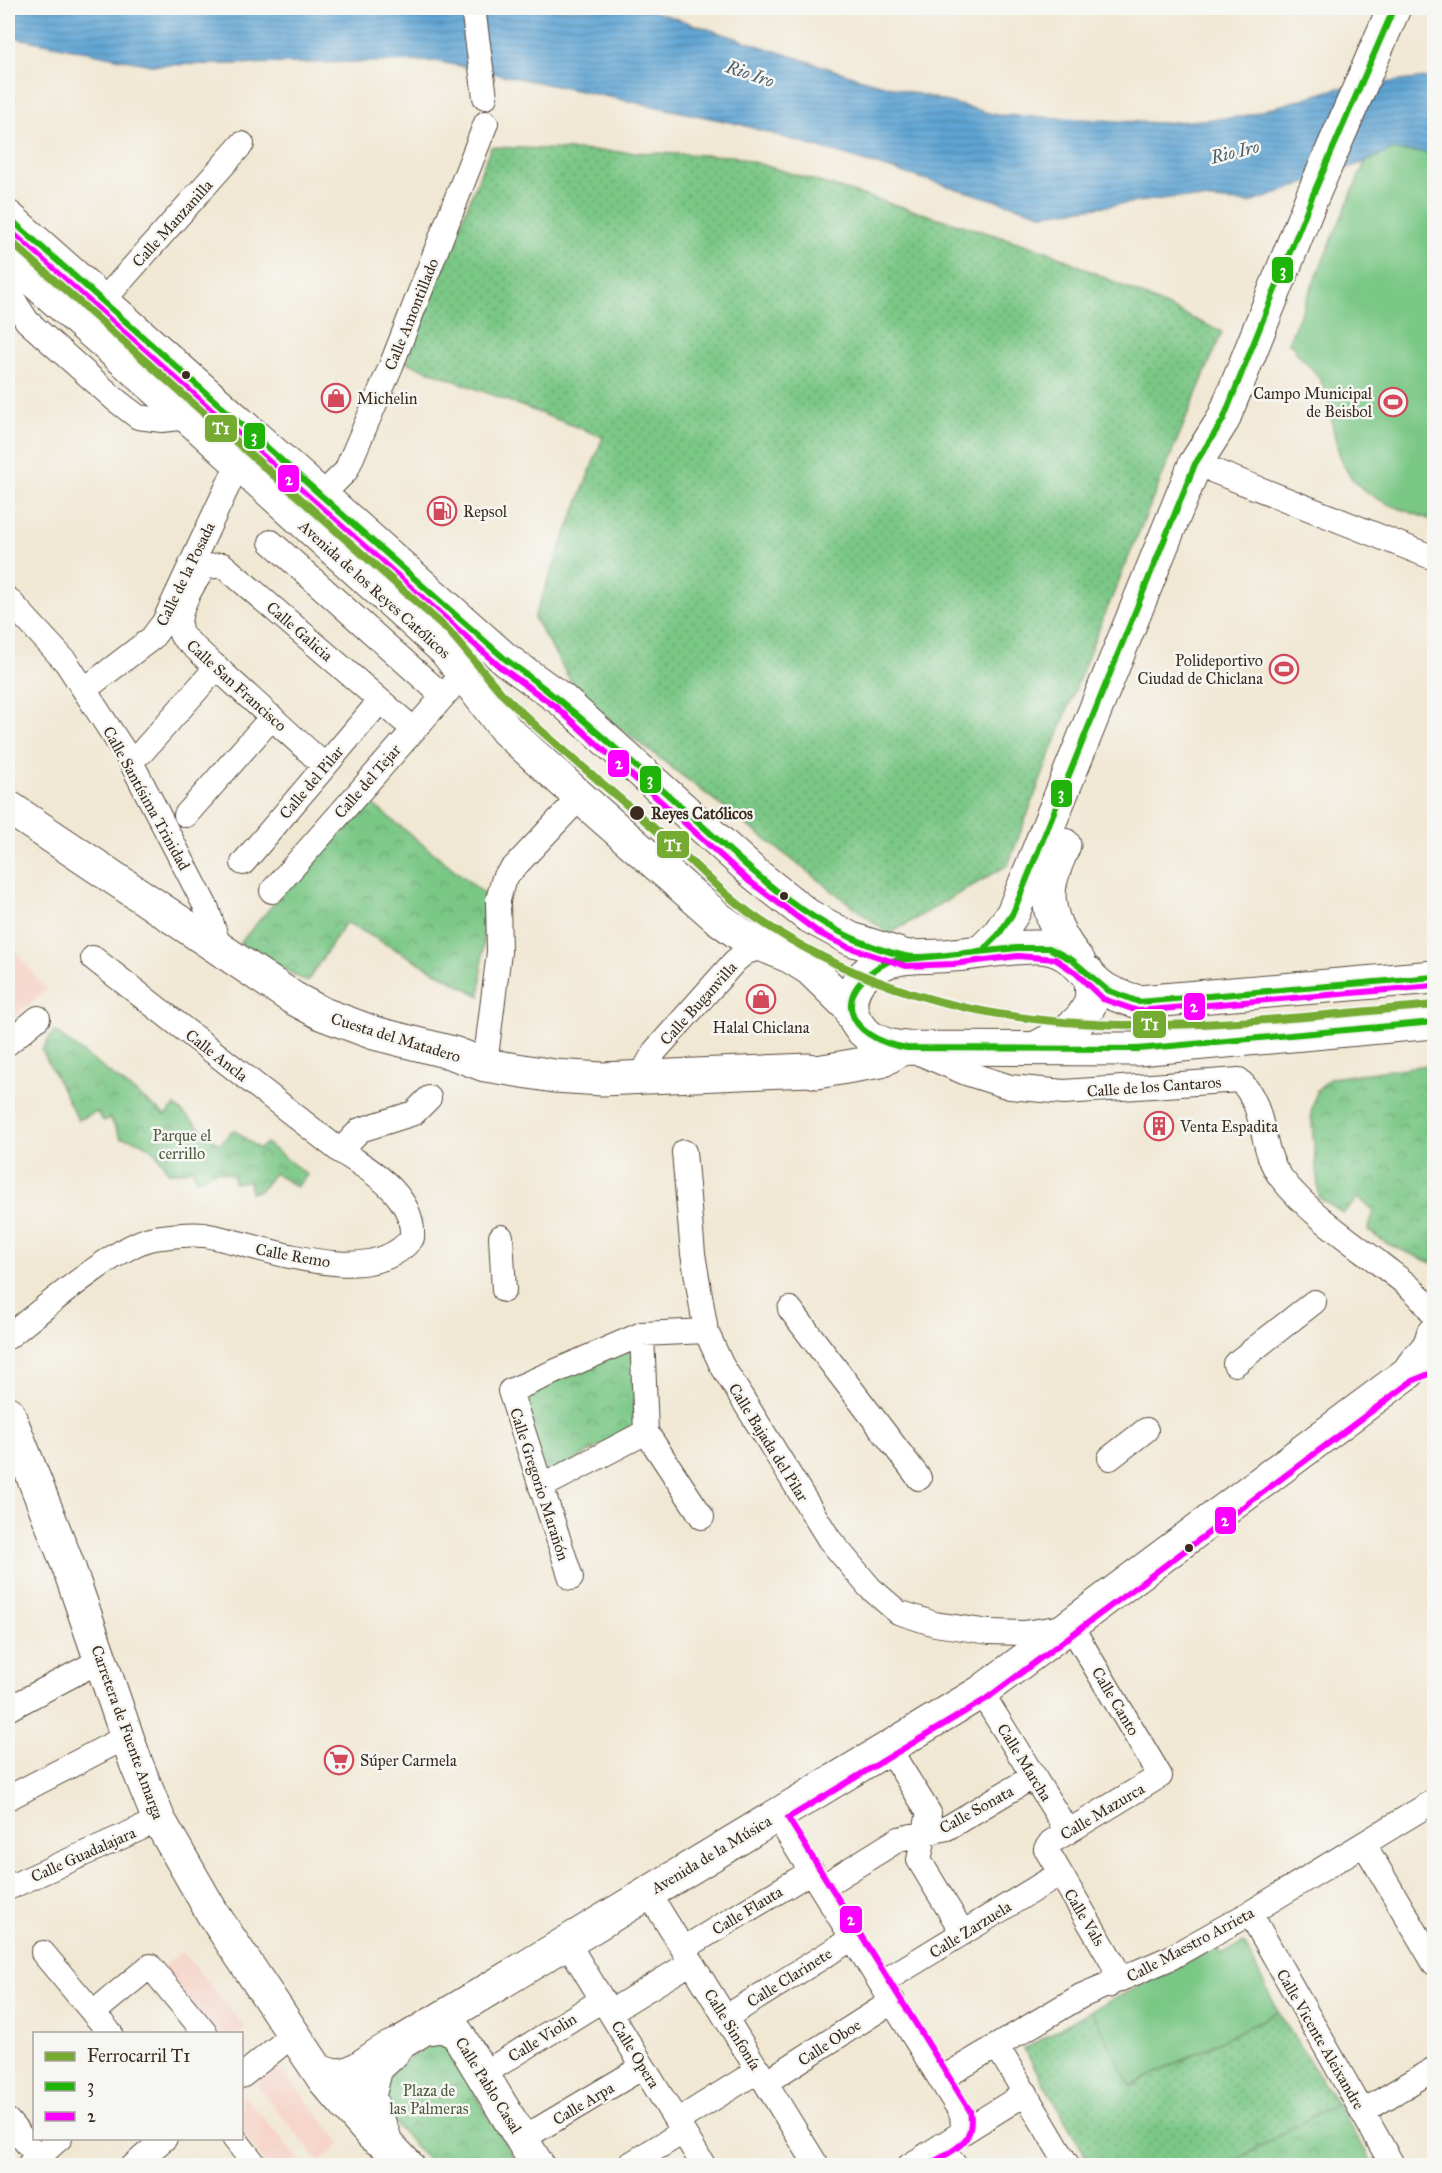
<svg xmlns="http://www.w3.org/2000/svg" width="1442" height="2173" font-family="'IM FELL Great Primer',serif">
  <defs>
    <pattern id="grass-dots" width="8" height="8" patternUnits="userSpaceOnUse" patternTransform="scale(1.5)"><rect width="8" height="8" fill="#7ac786"/><path d="M2 2h.1M6 6h.1" fill="none" stroke="#65a26d" stroke-width="1.8" stroke-linecap="round"/></pattern>
    <pattern id="park-crowns" width="20" height="18" patternUnits="userSpaceOnUse" patternTransform="scale(1.5)"><rect width="20" height="18" fill="#7ac786"/><path d="M2 6a3 3 0 1 1 6 0M12 15a3 3 0 1 1 6 0" fill="none" stroke="#65a26d"/></pattern>
    <pattern id="water-rules" width="6" height="5" patternUnits="userSpaceOnUse" patternTransform="scale(1.5)"><rect width="6" height="5" fill="#5ea4d4"/><path d="M0 2.5h6" fill="none" stroke="#4f86ab"/></pattern>
  </defs>
  <rect width="100%" height="100%" fill="#f6f6f2"/>
  <filter id="ink" filterUnits="userSpaceOnUse"><feTurbulence type="fractalNoise" baseFrequency=".0167" numOctaves="2"/><feDisplacementMap in="SourceGraphic" scale="12" xChannelSelector="R" yChannelSelector="G"/><feConvolveMatrix kernelMatrix="1 2 1 2 8 2 1 2 1" color-interpolation-filters="sRGB"/></filter>
  <filter id="wash" filterUnits="userSpaceOnUse"><feTurbulence type="fractalNoise" baseFrequency=".008" numOctaves="4" result="noise"/><feDisplacementMap in="SourceGraphic" scale="24" xChannelSelector="R" yChannelSelector="G"/><feGaussianBlur stdDeviation="1.35" result="paint"/><feColorMatrix in="noise" values="0 0 0 0 0 0 0 0 0 0 0 0 0 0 0 0 0 1.4 0 .05"/><feComposite in="paint" operator="in"/></filter>
  <g filter="url(#wash)">
    <rect width="100%" height="100%" fill="#f1e8d4"/>
    <path fill="#f6d1c5" d="M8 942 46 990 8 1021Z
      M182 1951 246 2028 240 2033H216L161 1968Z
      M278 2065 341 2143 319 2162 255 2083Z
      M242 2093 303 2165H267L242 2134Z"/>
    <path fill="url(#grass-dots)" stroke="#5a7852" stroke-width="1.5" d="M491 147 733 156 1047 251 1222 332 1093 643 1008 865 889 934 581 698 534 618 603 437 406 362Z
      M1092 2010 1131 2086 1278 2012 1336 2103 1228 2165H1091L1024 2049Z"/>
    <path fill="url(#park-crowns)" stroke="#5a7852" stroke-width="1.5" d="M365 798 486 895 480 996 346 922 307 982 239 944Z
      M54 1031 165 1115 175 1106 219 1144 234 1130 259 1149 266 1143 307 1175 297 1187 274 1173 261 1190 251 1193 249 1181 234 1183 233 1175 217 1170 196 1180 193 1168 181 1172H168C158 1152 145 1139 121 1138L110 1118 104 1121 96 1112 78 1120 42 1050Z
      M1434 1064V1264L1388 1244 1368 1231 1374 1211 1359 1198 1343 1213 1319 1198 1311 1113 1317 1090 1331 1078Z
      M633 1343 637 1426 546 1476 518 1396Z
      M442 2039 518 2165H432L389 2117 383 2082 399 2063Z
      M1336 2103 1374 2165H1228Z"/>
    <path fill="#7ac786" stroke="#5a7852" stroke-width="1.5" d="M1391 150 1434 153V521C1409 511 1375 503 1356 483 1333 460 1334 419 1325 391 1320 375 1306 362 1294 351L1296 347 1288 343 1365 162Z
      M1244 1943 1278 2012 1131 2086 1092 2010 1217 1947 1222 1954Z"/>
    <path fill="url(#water-rules)" stroke="#4c6779" stroke-width="1.5" d="M8 8H634L656 12 865 80 997 115 1160 123 1241 117 1339 88 1434 77V153L1391 150 1365 162 1250 203 1177 197 1042 214 739 124 436 61 151 65 8 36Z"/>
  </g>
  <g filter="url(#ink)">
    <g fill="none" stroke-linecap="round" stroke-linejoin="round">
      <g stroke="#564639" stroke-width="26">
        <path id="street" d="M473 8 485 97
          M10 261 13 299 27 321 117 401 138 417 162 420 188 417
          M103 301 242 144
          M1214 471 1434 558
          M322 495 346 471 391 366 486 123
          M271 542 442 695
          M8 599 66 662 131 762 207 909 221 952
          M84 690 152 638 164 622 238 464
          M142 752 217 667
          M325 766 182 636C172 617 193 582 206 567L223 565 412 728
          M186 815 272 717
          M243 863 380 701
          M272 891 464 673
          M8 1043 38 1018
          M917 1052 966 1073 1010 1087 1064 1092 1239 1080C1268 1107 1258 1149 1282 1179 1308 1212 1346 1238 1379 1263 1399 1279 1419 1291 1432 1313
          M485 1065 499 952 498 900 504 878 580 797
          M645 1076 646 1067 655 1051 735 961 746 952 768 946
          M340 1151 360 1130 414 1113 429 1098
          M684 1152 693 1254 706 1331 721 1364 829 1539 870 1588 898 1612 935 1624 990 1632 1023 1633 1071 1626 1160 1776 1051 1842 1046 1849 1114 1965 1115 1977 1108 1986
          M501 1237 504 1290
          M790 1309 919 1478
          M642 1334 646 1432 702 1517
          M8 1337C40 1312 118 1244 154 1238 169 1236 189 1233 204 1235 259 1244 369 1293 412 1238 415 1196 371 1170 340 1151L93 958
          M1235 1364 1314 1302
          M1110 1458 1146 1430
          M541 1487 646 1432
          M571 1578 510 1391 642 1334 706 1331
          M981 1692 1068 1832
          M8 1709 101 1660
          M889 1749 929 1813 919 1860 963 1933
          M8 1798 128 1736
          M776 1815 962 2114 963 2127 960 2134
          M1364 1844 1434 1963
          M822 1887 899 1839 947 1828 1034 1776
          M8 1888 159 1820
          M648 1892 817 2166
          M1250 1913 1393 2166
          M567 1942 704 2166
          M683 1949 812 1871
          M43 1953 111 2034
          M881 1983 1059 1874
          M610 2012 692 1962
          M93 2013 150 1966 206 2034
          M726 2017 853 1938
          M997 2046 1068 2166
          M483 2074 602 2000
          M242 2076 294 2034
          M941 2079 1081 1996 1170 1958 1250 1913 1434 1801
          M766 2082 893 2001
          M1362 2112 1434 2069
          M8 2121 46 2166
          M677 2121 759 2070
          M234 2138 256 2166
          M522 2139 643 2067
          M942 2145 955 2166
          M28 2166 60 2138
          M133 2166 165 2138
          M627 2166 683 2132
          M909 2166 1026 2093"/>
      </g>
      <g stroke="#564639" stroke-width="35">
        <path id="secondary" d="M8 217 505 659 562 700 755 874 807 915 851 939 907 957
          M8 258 188 417 445 650 506 730 580 797 718 918 744 937 791 957 810 969 850 1008
          M8 807 293 998 323 1014 374 1033 453 1053 485 1065 554 1076 602 1079 809 1070 817 1072 881 1061 903 1048
          M1064 845C1059 857 1052 871 1050 885 1045 913 1062 942 1079 962
          M982 951 999 934 1013 913 1195 464 1223 420 1312 197 1394 8
          M1434 977 1139 1002C1125 998 1109 994 1098 984 1078 967 1068 948 1039 947 1010 946 981 953 953 955 932 958 909 954 889 961 828 982 845 1046 907 1048L1138 1049 1434 1022
          M1036 1048C1066 1033 1104 1014 1088 973
          M8 1413 69 1568 136 1763 159 1820 213 1914 325 2081 372 2135 389 2146 408 2166
          M427 2028 443 2026 457 2033 538 2166
          M321 2072C357 2084 367 2055 397 2045L981 1692 1409 1372C1416 1357 1430 1352 1433 1334
          M385 2139 369 2096 376 2068 393 2052"/>
      </g>
      <use href="#street" stroke="#fff" stroke-width="24"/>
      <use href="#secondary" stroke="#fff" stroke-width="33"/>
      <g stroke="#f6f6f2" stroke-width="10">
        <path id="bus-1" d="M8 217 505 659C570 705 627 759 687 812 753 871 815 936 905 956 922 960 963 953 982 951L999 934 1013 913 1195 464 1223 420 1312 197 1394 8
          M1434 977 1139 1002 1107 990 1072 960 1049 948H1017L889 961C828 992 845 1038 907 1048L1138 1049 1434 1022"/>
      </g>
      <g stroke="#f6f6f2" stroke-width="10">
        <path id="bus-2" d="M8 229 499 666 556 707 749 881 819 933 848 947 906 966 953 964 1018 956 1055 959 1076 973 1103 999 1138 1011 1434 986
          M927 2166C952 2150 976 2145 970 2111L788 1818 986 1699 1412 1381 1434 1372"/>
      </g>
      <use href="#bus-1" stroke="#20b40a" stroke-width="6"/>
      <use href="#bus-2" stroke="#fb00ff" stroke-width="6"/>
      <g stroke="#f6f6f2" stroke-width="12">
        <path id="rail-1" d="M8 239 449 631 503 695 537 727C582 767 628 805 672 844 703 872 732 903 767 925 976 1061 1201 1026 1434 1005"/>
      </g>
      <use href="#rail-1" stroke="#75ab30" stroke-width="8"/>
    </g>
  </g>
  <defs>
    <g id="shop-ring" transform="scale(1.5)"><circle r="9.5" fill="#f6f6f2" stroke="#d1495b" stroke-width="1.5"/><path d="M-5-2.5h2.3a2.7 3.5 0 0 1 5.4 0H5L5.5 6h-11ZM-1.5-2.5h3a1.5 2.3 0 0 0-3 0Z" fill="#d1495b"/></g>
    <g id="stadium-ring" transform="scale(1.5)"><circle r="9.5" fill="#f6f6f2" stroke="#d1495b" stroke-width="1.5"/><path d="M0-5a6.5 5 0 1 0 0 10a6.5 5 0 1 0 0-10ZM-3.5-1.8h7v3.6h-7Z" fill="#d1495b"/></g>
    <g id="fuel-ring" transform="scale(1.5)"><circle r="9.5" fill="#f6f6f2" stroke="#d1495b" stroke-width="1.5"/><path d="M-5.5-6h7V0h2V4h1.3V-2.5L3-4.5l.8-.8L6-3V5H2.5V1h-1V6h-7ZM-4.2-4.7v3.2H.2V-4.7Z" fill="#d1495b"/></g>
    <g id="building-ring" transform="scale(1.5)"><circle r="9.5" fill="#f6f6f2" stroke="#d1495b" stroke-width="1.5"/><path d="M-4-6H4V6H1V3H-1V6H-4ZM-2.5-4.3h1.7v1.8h-1.7ZM.8-4.3h1.7v1.8H.8ZM-2.5-1h1.7V.8h-1.7ZM.8-1h1.7V.8H.8Z" fill="#d1495b"/></g>
    <g id="supermarket-ring" transform="scale(1.5)"><circle r="9.5" fill="#f6f6f2" stroke="#d1495b" stroke-width="1.5"/><path d="M-6-5.5h2.5l.6 2H6L4.5 2H-2.5L-4.4-4H-6ZM-1.5 3.2a1.3 1.3 0 1 0 .1 0ZM3 3.2a1.3 1.3 0 1 0 .1 0Z" fill="#d1495b"/></g>
  </defs>
  <g fill-rule="evenodd">
    <use href="#shop-ring" x="336" y="398"/>
    <use href="#stadium-ring" x="1393" y="402"/>
    <use href="#fuel-ring" x="442" y="511"/>
    <use href="#stadium-ring" x="1284" y="669"/>
    <use href="#shop-ring" x="761" y="999"/>
    <use href="#building-ring" x="1159" y="1126"/>
    <use href="#supermarket-ring" x="339" y="1760"/>
  </g>
  <g fill="#3b2a1e" stroke="#f6f6f2" stroke-width="2">
    <circle cx="186" cy="375" r="5"/>
    <circle cx="637" cy="813" r="8"/>
    <circle cx="784" cy="896" r="5"/>
    <circle cx="1189" cy="1548" r="5"/>
  </g>
  <g text-anchor="middle" stroke-width="5" stroke-linejoin="round" paint-order="stroke">
    <g font-size="16" fill="#3b2a1e" stroke="#f6f6f2">
      <text transform="translate(172 223) rotate(-48)" y="6">Calle Manzanilla</text>
      <text transform="translate(411 314) rotate(-68)" y="6">Calle Amontillado</text>
      <text transform="translate(185 574) rotate(-64)" y="6">Calle de la Posada</text>
      <text transform="translate(375 589) rotate(42)" y="6">Avenida de los Reyes Católicos</text>
      <text transform="translate(300 631) rotate(41)" y="6">Calle Galicia</text>
      <text transform="translate(237 685) rotate(42)" y="6">Calle San Francisco</text>
      <text transform="translate(367 781) rotate(-49)" y="6">Calle del Tejar</text>
      <text transform="translate(311 782) rotate(-50)" y="6">Calle del Pilar</text>
      <text transform="translate(147 798) rotate(61)" y="6">Calle Santísima Trinidad</text>
      <text transform="translate(698 1003) rotate(-48)" y="6">Calle Buganvilla</text>
      <text transform="translate(396 1037) rotate(17)" y="6">Cuesta del Matadero</text>
      <text transform="translate(217 1055) rotate(38)" y="6">Calle Ancla</text>
      <text transform="translate(1154 1086) rotate(-4)" y="6">Calle de los Cantaros</text>
      <text transform="translate(293 1255) rotate(10)" y="6">Calle Remo</text>
      <text transform="translate(769 1442) rotate(58)" y="6">Calle Bajada del Pilar</text>
      <text transform="translate(540 1484) rotate(72)" y="6">Calle Gregorio Marañón</text>
      <text transform="translate(1116 1701) rotate(59)" y="6">Calle Canto</text>
      <text transform="translate(128 1732) rotate(70)" y="6">Carretera de Fuente Amarga</text>
      <text transform="translate(1025 1762) rotate(58)" y="6">Calle Marcha</text>
      <text transform="translate(976 1809) rotate(-29)" y="6">Calle Sonata</text>
      <text transform="translate(1102 1811) rotate(-31)" y="6">Calle Mazurca</text>
      <text transform="translate(83 1854) rotate(-24)" y="6">Calle Guadalajara</text>
      <text transform="translate(711 1854) rotate(-31)" y="6">Avenida de la Música</text>
      <text transform="translate(747 1910) rotate(-31)" y="6">Calle Flauta</text>
      <text transform="translate(1085 1917) rotate(59)" y="6">Calle Vals</text>
      <text transform="translate(970 1929) rotate(-32)" y="6">Calle Zarzuela</text>
      <text transform="translate(1190 1944) rotate(-28)" y="6">Calle Maestro Arrieta</text>
      <text transform="translate(789 1977) rotate(-32)" y="6">Calle Clarinete</text>
      <text transform="translate(733 2029) rotate(58)" y="6">Calle Sinfonía</text>
      <text transform="translate(542 2037) rotate(-32)" y="6">Calle Violin</text>
      <text transform="translate(1321 2039) rotate(60)" y="6">Calle Vicente Aleixandre</text>
      <text transform="translate(829 2042) rotate(-33)" y="6">Calle Oboe</text>
      <text transform="translate(636 2054) rotate(58)" y="6">Calle Opera</text>
      <text transform="translate(489 2085) rotate(58)" y="6">Calle Pablo Casal</text>
      <text transform="translate(583 2103) rotate(-31)" y="6">Calle Arpa</text>
    </g>
    <g font-size="16" fill="#3b2a1e" stroke="#f6f6f2" text-anchor="start">
      <text x="1372" y="399" text-anchor="end">Campo Municipal<tspan x="1372" dy="18">de Beisbol</tspan></text>
      <text x="357" y="404">Michelin</text>
      <text x="463" y="517">Repsol</text>
      <text x="1263" y="666" text-anchor="end">Polideportivo<tspan x="1263" dy="18">Ciudad de Chiclana</tspan></text>
      <text x="761" y="1033" text-anchor="middle">Halal Chiclana</text>
      <text x="1180" y="1132">Venta Espadita</text>
      <text x="360" y="1766">Súper Carmela</text>
    </g>
    <g font-size="16" font-weight="bold" fill="#3b2a1e" stroke="#f6f6f2" text-anchor="start">
      <text x="651" y="819">Reyes Católicos</text>
    </g>
    <g font-size="16" fill="#4e593d" stroke="#f6f6f2">
      <text x="182" y="1141">Parque el<tspan x="182" dy="18">cerrillo</tspan></text>
      <text x="429" y="2096">Plaza de<tspan x="429" dy="18">las Palmeras</tspan></text>
    </g>
    <g font-size="18" font-style="italic" fill="#495b67" stroke="#f6f6f2">
      <text transform="translate(750 74) rotate(19)" y="6">Rio Iro</text>
      <text transform="translate(1235 152) rotate(-14)" y="6">Rio Iro</text>
    </g>
  </g>
  <g stroke="#f6f6f2" stroke-width="2">
    <rect x="1271" y="256" width="23" height="28" rx="6" fill="#20b40a"/>
    <rect x="204" y="414" width="34" height="29" rx="6" fill="#75ab30"/>
    <rect x="243" y="422" width="23" height="28" rx="6" fill="#20b40a"/>
    <rect x="277" y="464" width="23" height="29" rx="6" fill="#fb00ff"/>
    <rect x="607" y="749" width="23" height="29" rx="6" fill="#fb00ff"/>
    <rect x="639" y="765" width="23" height="29" rx="6" fill="#20b40a"/>
    <rect x="1050" y="779" width="23" height="29" rx="6" fill="#20b40a"/>
    <rect x="656" y="830" width="34" height="29" rx="6" fill="#75ab30"/>
    <rect x="1183" y="992" width="23" height="29" rx="6" fill="#fb00ff"/>
    <rect x="1132" y="1010" width="35" height="29" rx="6" fill="#75ab30"/>
    <rect x="1214" y="1506" width="23" height="29" rx="6" fill="#fb00ff"/>
    <rect x="839" y="1905" width="24" height="29" rx="6" fill="#fb00ff"/>
  </g>
  <g font-size="16" text-anchor="middle" font-weight="bold" fill="#fff">
    <text x="1283" y="276">3</text>
    <text x="221" y="434">T1</text>
    <text x="254" y="442">3</text>
    <text x="289" y="485">2</text>
    <text x="619" y="769">2</text>
    <text x="650" y="785">3</text>
    <text x="1061" y="799">3</text>
    <text x="673" y="851">T1</text>
    <text x="1194" y="1012">2</text>
    <text x="1150" y="1030">T1</text>
    <text x="1225" y="1526">2</text>
    <text x="851" y="1925">2</text>
  </g>
  <rect width="1442" height="2173" fill="none" stroke="#f6f6f2" stroke-width="30"/>
  <rect x="33" y="2032" width="210" height="108" fill="#f6f6f2" stroke="#aba49d" stroke-width="1.5"/>
  <rect x="45" y="2052" width="30" height="9" fill="#75ab30" stroke="#aba49d" stroke-width="1.5"/>
  <text x="87" y="2062" font-size="18" fill="#3b2a1e">Ferrocarril T1</text>
  <rect x="45" y="2082" width="30" height="9" fill="#20b40a" stroke="#aba49d" stroke-width="1.5"/>
  <text x="87" y="2092" font-size="18" fill="#3b2a1e">3</text>
  <rect x="45" y="2112" width="30" height="9" fill="#fb00ff" stroke="#aba49d" stroke-width="1.5"/>
  <text x="87" y="2122" font-size="18" fill="#3b2a1e">2</text>
</svg>
